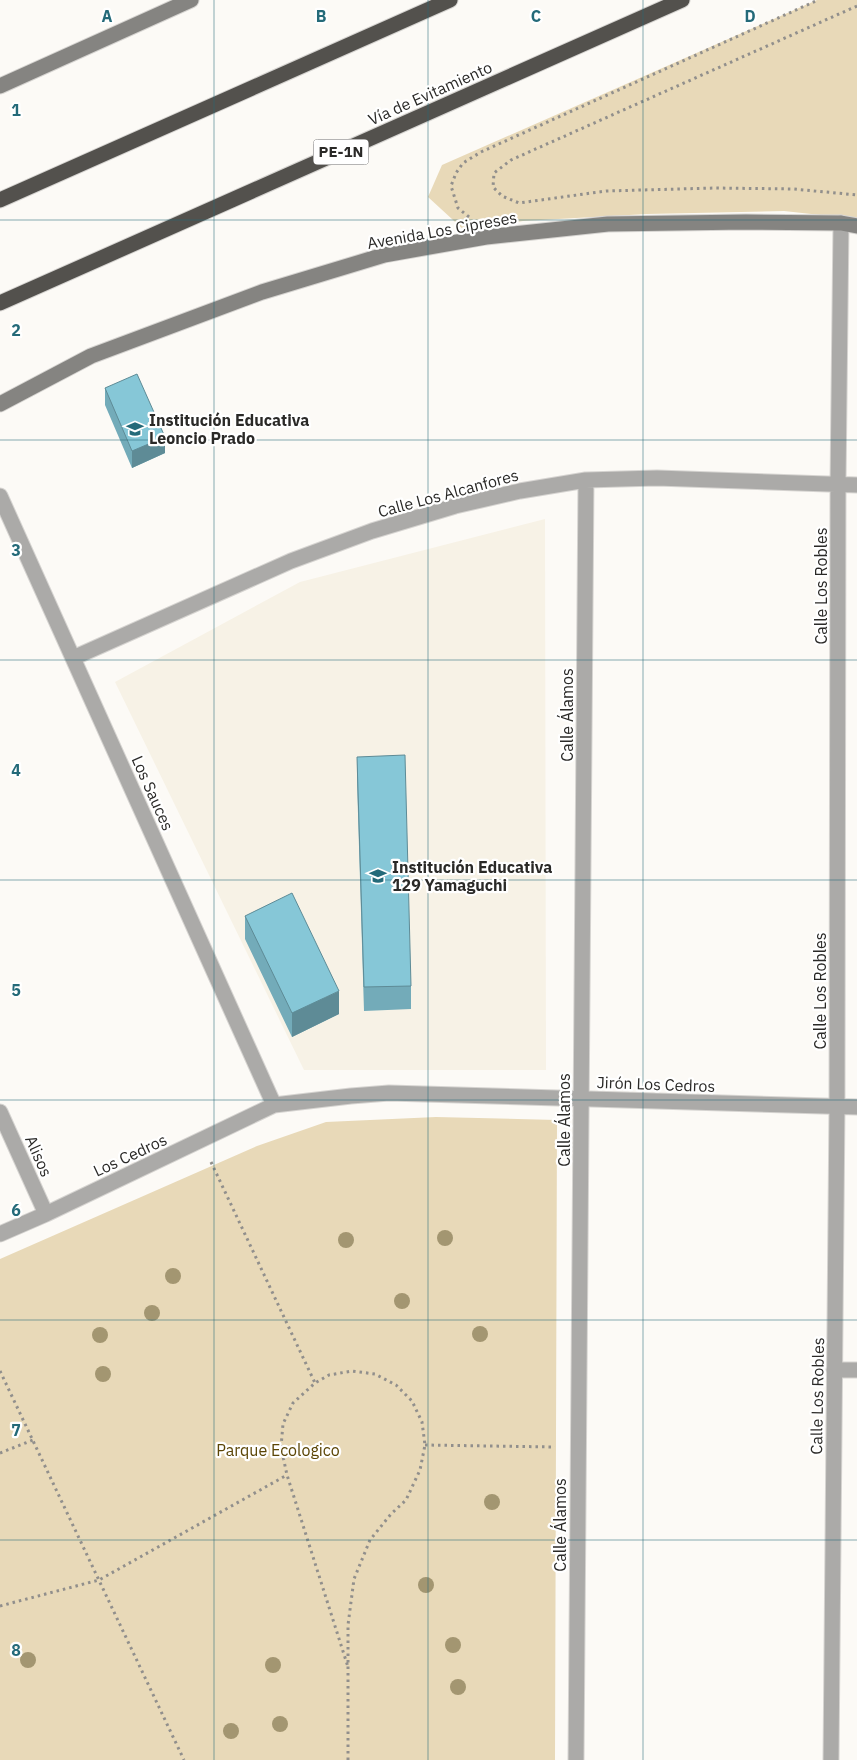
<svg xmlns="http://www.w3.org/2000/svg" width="857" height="1760" font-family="'IBM Plex Sans',sans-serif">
  <rect width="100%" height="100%" fill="#fcfaf6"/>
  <path fill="#f7f2e6" d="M545 519 546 1070H304L115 682 300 582Z"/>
  <path fill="#e8d9b8" d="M817 0H857V219L784 211 647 214 523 221 465 231 428 197 442 165Z
    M436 1117 557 1120 555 1760H0V1259L257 1146 326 1122Z"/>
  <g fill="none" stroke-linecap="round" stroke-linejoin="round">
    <g stroke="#d6d4d1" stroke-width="17">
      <path id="street" d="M0 496 274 1105
        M73 658 291 561 372 531 455 506 520 491 586 480 657 478 857 485
        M0 1112 46 1214
        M0 1234 46 1214 274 1105 351 1096 389 1093 857 1107
        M834 1370H857
        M576 1760 586 480
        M831 1760 837 1106 838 484 841 223"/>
    </g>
    <g stroke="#d6d4d1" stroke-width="17">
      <path id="secondary" d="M0 86 191 0
        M0 404 91 356 262 292 384 255 486 237 608 224 746 222 841 223 857 226"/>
    </g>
    <g stroke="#d6d4d1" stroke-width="17">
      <path id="highway" d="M0 200 450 0
        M0 303 682 0"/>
    </g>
    <path stroke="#918f8c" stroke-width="3" stroke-dasharray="2.5 4" stroke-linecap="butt" d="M857 6 511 160 494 173 493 187 502 196 519 203 606 191 715 188 794 189 857 195
      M469 217 458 208 451 186 456 173 463 163 481 152 818 0
      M211 1162 315 1383
      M0 1371 184 1760
      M425 1445 555 1447
      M0 1453 33 1440
      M0 1606 99 1580 287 1475
      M348 1760V1625L354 1579 370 1540 391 1514 406 1500 420 1470 425 1445 422 1422 412 1401 396 1385 375 1374 352 1371 329 1375 315 1383 293 1403 283 1424 281 1447 287 1475 348 1667"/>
    <use href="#street" stroke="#abaaa8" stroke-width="15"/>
    <use href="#secondary" stroke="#858481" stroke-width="15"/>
    <use href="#highway" stroke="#53514d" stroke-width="15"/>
  </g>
  <g fill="#a39671">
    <circle cx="445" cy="1238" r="8"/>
    <circle cx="346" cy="1240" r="8"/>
    <circle cx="173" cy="1276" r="8"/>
    <circle cx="402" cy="1301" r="8"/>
    <circle cx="152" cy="1313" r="8"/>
    <circle cx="480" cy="1334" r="8"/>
    <circle cx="100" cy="1335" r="8"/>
    <circle cx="103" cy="1374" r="8"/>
    <circle cx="492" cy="1502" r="8"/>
    <circle cx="426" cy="1585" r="8"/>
    <circle cx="453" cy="1645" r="8"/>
    <circle cx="28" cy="1660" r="8"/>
    <circle cx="273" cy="1665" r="8"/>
    <circle cx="458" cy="1687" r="8"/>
    <circle cx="280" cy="1724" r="8"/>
    <circle cx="231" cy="1731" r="8"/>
  </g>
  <path fill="#73abb9" d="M105 388 165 453 132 468 105 405Z
    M357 757 411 986V1009L364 1011 357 781Z
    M245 916 339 1014 292 1037 245 939Z"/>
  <path fill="#5e8b96" d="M165 437V453L132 468V451Z
    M339 991V1014L292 1037V1013Z"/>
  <path fill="#86c7d7" stroke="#5e8b96" d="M137 374 165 437 132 451 105 388Z
    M405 755 411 986 364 987 357 757Z
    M292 893 339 991 292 1013 245 916Z"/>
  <path fill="none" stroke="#246a79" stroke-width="1" stroke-opacity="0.55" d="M214 0V1760M428 0V1760M643 0V1760M0 220H857M0 440H857M0 660H857M0 880H857M0 1100H857M0 1320H857M0 1540H857"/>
  <defs>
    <g id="school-bare" transform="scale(1.35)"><path d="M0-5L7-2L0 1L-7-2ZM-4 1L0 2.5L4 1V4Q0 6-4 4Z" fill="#246a79" stroke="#fff" stroke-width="2.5" paint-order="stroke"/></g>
  </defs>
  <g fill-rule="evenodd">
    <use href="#school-bare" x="135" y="429"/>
    <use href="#school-bare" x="378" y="876"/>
  </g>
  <g text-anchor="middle" stroke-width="4.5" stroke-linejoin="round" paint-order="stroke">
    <rect fill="#fff" stroke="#6a6968" stroke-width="1" x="313.5" y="139.5" width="55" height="25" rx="4"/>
    <g font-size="15" font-weight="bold" fill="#2a2927">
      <text x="341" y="157">PE-1N</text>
    </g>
    <g font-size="16" fill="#2a2927" stroke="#fff">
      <text transform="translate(430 93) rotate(-24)" y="6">Vía de Evitamiento</text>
      <text transform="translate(442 230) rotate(-10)" y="6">Avenida Los Cipreses</text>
      <text transform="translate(448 493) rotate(-15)" y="6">Calle Los Alcanfores</text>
      <text transform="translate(821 586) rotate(-90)" y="6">Calle Los Robles</text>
      <text transform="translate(567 715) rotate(-90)" y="6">Calle Álamos</text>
      <text transform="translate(153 793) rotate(66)" y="6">Los Sauces</text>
      <text transform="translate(820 991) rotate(-90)" y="6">Calle Los Robles</text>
      <text transform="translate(656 1084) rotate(2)" y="6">Jirón Los Cedros</text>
      <text transform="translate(564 1120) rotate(-90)" y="6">Calle Álamos</text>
      <text transform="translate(130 1155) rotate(-25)" y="6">Los Cedros</text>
      <text transform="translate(39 1156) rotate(66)" y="6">Alisos</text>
      <text transform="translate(817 1396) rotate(-89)" y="6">Calle Los Robles</text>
      <text transform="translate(560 1525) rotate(-90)" y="6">Calle Álamos</text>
    </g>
    <g font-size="16" font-weight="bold" fill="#2a2927" stroke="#fff" text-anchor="start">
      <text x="149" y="426">Institución Educativa<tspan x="149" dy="18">Leoncio Prado</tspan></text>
      <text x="392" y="873">Institución Educativa<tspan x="392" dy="18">129 Yamaguchi</tspan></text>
    </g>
    <g font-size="16" fill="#5b4505" stroke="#fff">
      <text x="278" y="1456">Parque Ecologico</text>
    </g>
  </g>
  <g font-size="16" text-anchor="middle" font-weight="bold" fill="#246a79" stroke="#fff" stroke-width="4.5" stroke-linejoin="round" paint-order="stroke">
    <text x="107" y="22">A</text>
    <text x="321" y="22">B</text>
    <text x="536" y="22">C</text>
    <text x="750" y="22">D</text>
    <text x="16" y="116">1</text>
    <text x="16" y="336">2</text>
    <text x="16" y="556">3</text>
    <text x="16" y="776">4</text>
    <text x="16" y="996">5</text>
    <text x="16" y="1216">6</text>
    <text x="16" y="1436">7</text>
    <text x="16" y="1656">8</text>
  </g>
</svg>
